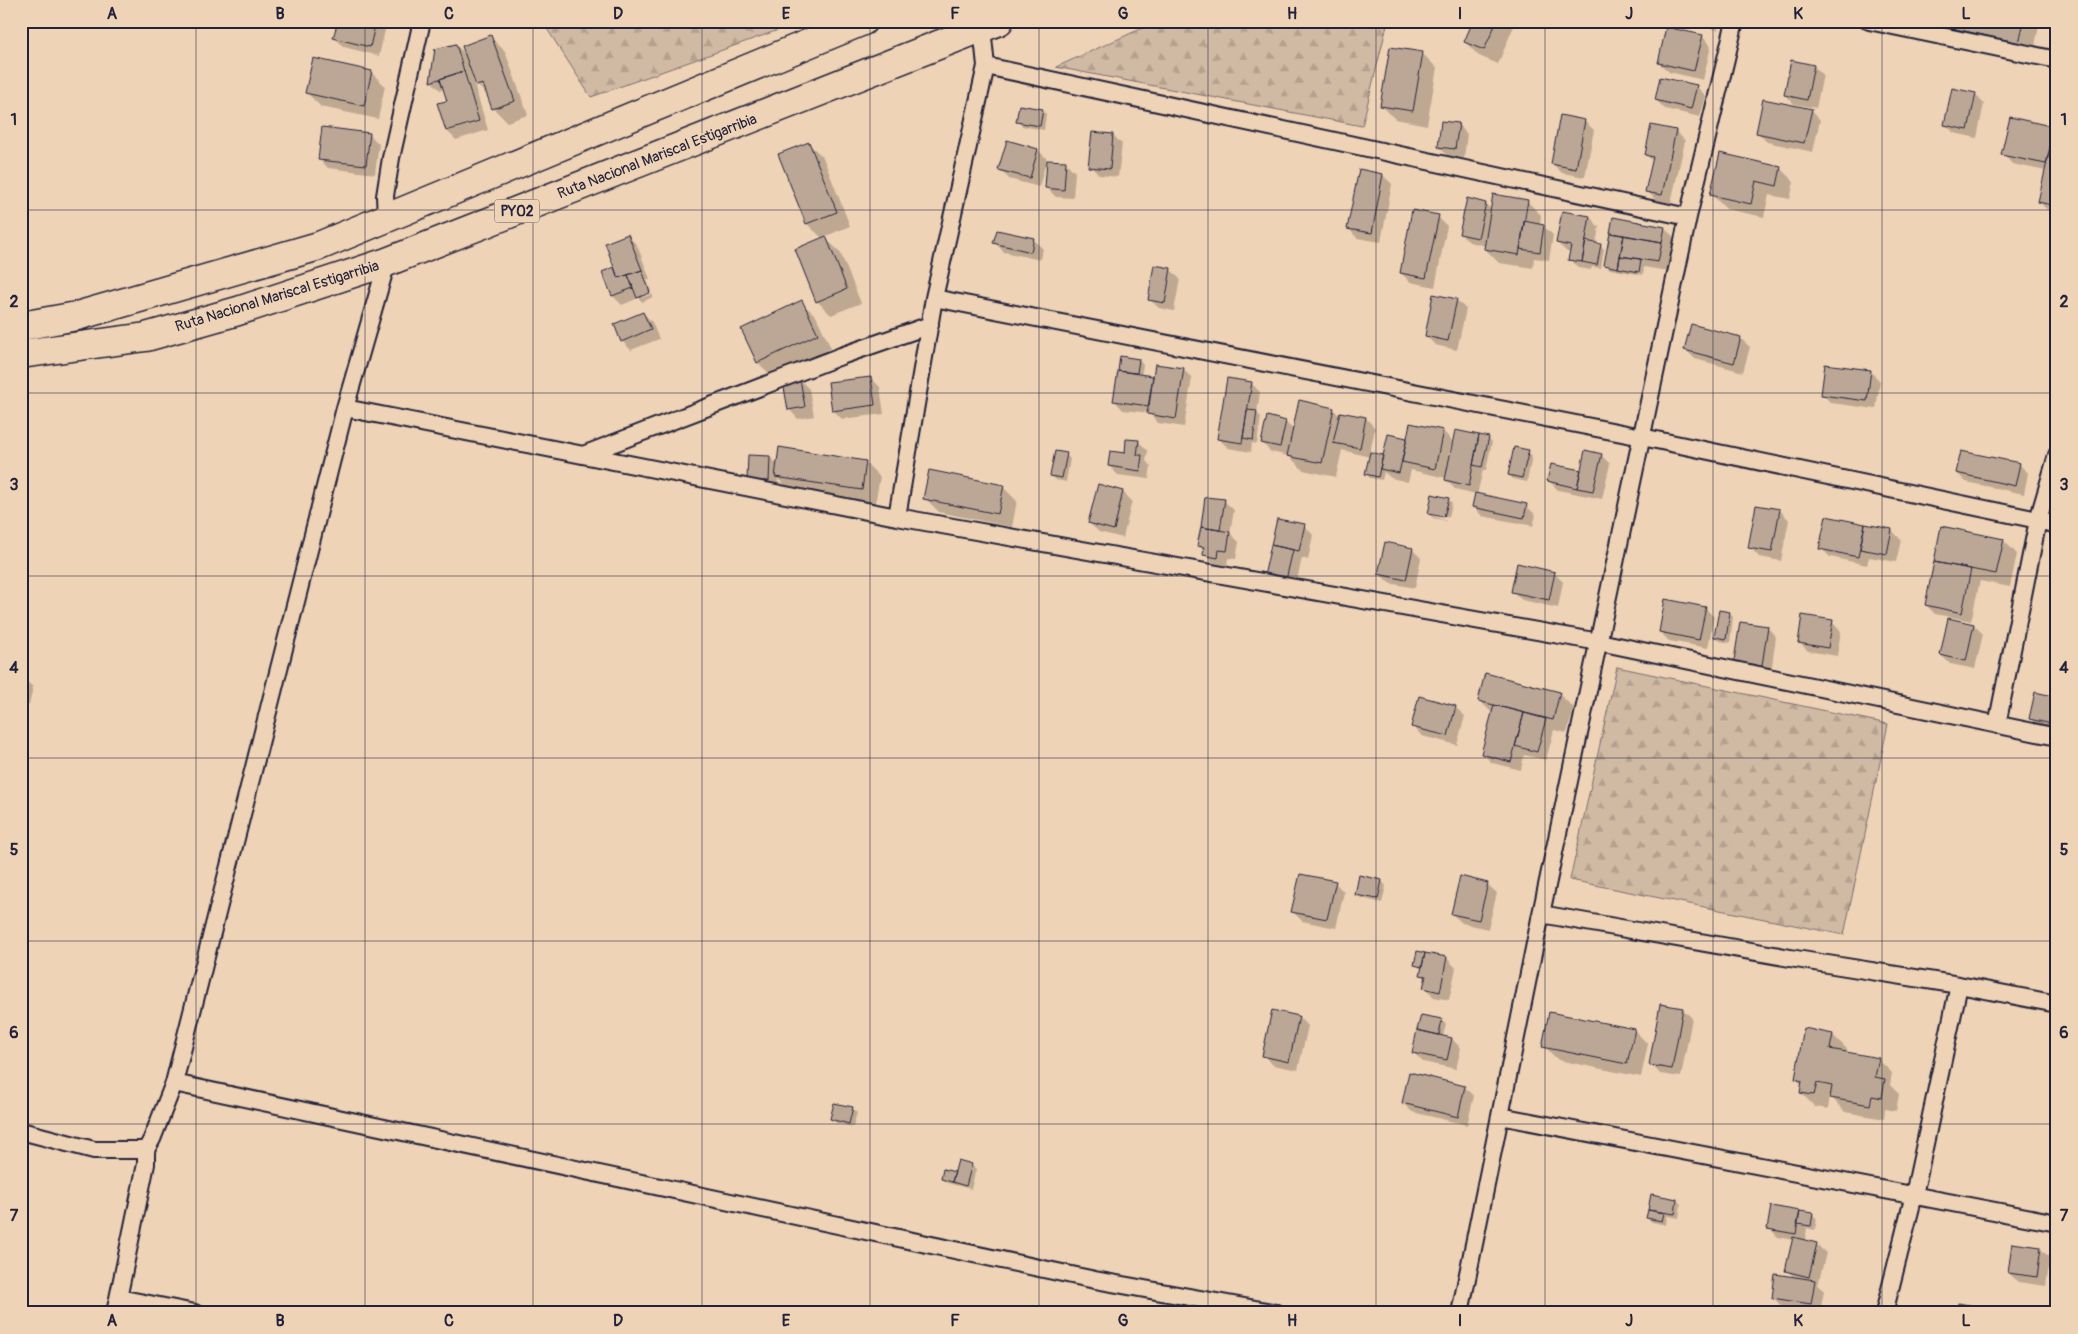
<svg xmlns="http://www.w3.org/2000/svg" width="2078" height="1334" font-family="Pangolin,sans-serif">
  <defs>
    <pattern id="forest-firs" width="22" height="20" patternUnits="userSpaceOnUse" patternTransform="scale(1.25)"><rect width="22" height="20" fill="#d1baa4"/><path d="M5 1l3.5 6h-7zM16 11l3.5 6h-7z" fill="#b3a08e"/></pattern>
  </defs>
  <rect width="100%" height="100%" fill="#efd3b6"/>
  <filter id="ink" filterUnits="userSpaceOnUse"><feTurbulence type="fractalNoise" baseFrequency=".02" numOctaves="2"/><feDisplacementMap in="SourceGraphic" scale="10" xChannelSelector="R" yChannelSelector="G"/><feConvolveMatrix kernelMatrix="1 2 1 2 8 2 1 2 1" color-interpolation-filters="sRGB"/></filter>
  <g filter="url(#ink)">
    <path fill="url(#forest-firs)" stroke="#7a6e70" d="M542 21H797L798 23 591 97Z
      M1158 21H1388L1362 126 1056 67Z
      M1617 667 1888 724 1844 935 1570 880Z"/>
    <path fill="#0003" fill-rule="evenodd" d="M339 21H381L386 26 379 56 344 47 335 38Z
      M1474 21H1516L1498 64 1479 56 1465 42Z
      M1682 21H1720L1718 30Z
      M1929 21H2040L2033 56 1943 36Z
      M1702 36 1711 46 1703 80 1669 72 1659 63Z
      M490 37 505 51 528 115 507 122 493 108 489 97 477 85 472 70 470 71 488 130 456 140 447 131 438 104 448 101 444 89 440 90 431 81 456 45 467 56Z
      M1391 48 1423 54 1437 68 1427 125 1395 119 1381 105Z
      M1814 66 1823 75 1816 108 1794 104 1785 94Z
      M371 72 385 86 378 119 321 107 307 93Z
      M1696 86 1706 96 1700 117 1665 109 1656 100Z
      M1975 94 1984 104 1977 138 1954 133 1945 124Z
      M1042 110 1046 114 1044 130 1022 126 1018 122Z
      M1811 110 1820 120 1813 152 1767 142 1757 132Z
      M1584 121 1594 130 1585 177 1562 173 1553 164Z
      M2057 122V216H2054L2039 202 2046 171 2012 164 2003 154 2055 129Z
      M1458 124 1467 134 1464 158 1448 156 1439 147Z
      M1652 126 1676 131 1685 141 1671 203 1656 200 1647 191 1653 161 1646 155Z
      M369 134 379 144 375 174 328 168 319 159Z
      M1113 135 1122 144 1118 177 1099 175 1090 166Z
      M808 143 823 157 850 226 824 237 840 252 861 303 831 315 817 301 823 239 807 224 780 155Z
      M1038 150 1047 159 1039 187 1009 179 1000 169Z
      M1065 162 1075 172 1073 198 1056 197 1047 188Z
      M1780 168 1794 182 1790 199 1769 195 1764 217 1726 209 1712 195Z
      M1360 171 1383 175 1392 184 1381 242 1357 238 1348 228Z
      M1527 201 1541 215 1540 225 1543 226 1553 235 1549 260 1534 258 1533 268 1499 263 1485 249 1486 246 1469 242 1460 233 1486 204 1491 210ZM1526 206H1528L1525 223H1523Z
      M1438 217 1447 226 1435 287 1410 282 1401 273Z
      M1590 217 1599 227 1596 244 1600 245 1604 249 1601 268 1592 267 1591 270 1579 268 1570 259 1571 252H1567L1557 243Z
      M1664 228 1674 237 1667 271 1644 267 1643 275 1610 269 1606 265Z
      M997 231 1034 240 1043 249 1040 260 1004 252 995 243Z
      M628 236 637 245 650 279 647 280 651 291 641 295V298L652 294 653 297 642 302 639 298 622 305 613 296Z
      M1171 270 1180 279 1174 311 1159 308 1149 299Z
      M1456 300 1466 309 1457 350 1435 345 1426 336Z
      M801 302 816 316 831 348 773 377 758 363 743 330Z
      M643 313 652 322 659 339 631 350 622 341Z
      M1740 338 1750 347 1743 372 1695 359 1686 350Z
      M1121 357 1139 360 1143 365 1141 376 1154 378 1183 369 1192 378 1184 427 1158 423 1149 413 1123 410 1114 400Z
      M1871 372 1880 381 1876 409 1831 403 1822 394Z
      M871 378 880 387 884 414 842 419 833 410Z
      M800 380 809 389 814 416 798 419 789 409Z
      M1251 383 1260 392 1257 413 1261 417 1257 444 1252 443 1251 452 1228 448 1219 439Z
      M1333 409 1340 416 1341 413 1366 418 1375 428 1370 453 1384 458 1408 440 1443 431 1452 441 1449 454 1451 455 1488 438 1492 442 1486 470H1483L1477 495 1526 506 1536 515 1533 526 1482 516 1473 506 1476 494 1455 489 1446 480V478L1411 470 1408 482 1391 478 1384 472 1382 480 1370 478 1366 474 1370 457 1342 450 1336 477 1303 470 1289 456 1271 452 1262 443 1285 422 1294 430Z
      M1139 442 1148 451 1146 461 1151 466 1149 479 1118 475 1109 466 1126 455Z
      M780 449 866 463 880 477 875 504 790 490 778 479V489L748 479 770 457 778 465Z
      M1528 452 1532 456 1527 482 1513 479 1509 475Z
      M1066 455 1070 459 1066 482 1056 480 1052 476Z
      M1601 455 1610 464 1602 499 1558 490 1549 481 1582 472Z
      M2019 464 2028 473 2024 494 1966 482 1957 473Z
      M1003 487 1017 501 1012 527 939 512 925 498Z
      M1123 492 1132 501 1123 538 1099 532 1089 523Z
      M1206 498 1224 501 1234 510 1230 533 1239 542 1236 559 1228 558 1227 566 1214 564 1199 546Z
      M1448 499 1452 503 1449 517 1432 514V516L1448 521 1433 518 1429 514Z
      M1780 510 1789 520 1781 561 1759 557 1750 547Z
      M1827 518 1892 530 1901 540 1896 562 1869 557 1867 565 1830 557 1821 548Z
      M1278 520 1304 525 1313 535 1308 560 1302 558 1295 589 1266 575Z
      M2003 540 2017 554 2010 587 1980 581 1971 621 1935 614 1926 605Z
      M1412 549 1421 558 1415 588 1389 583 1380 574Z
      M1554 573 1563 582 1558 608 1522 600 1512 591Z
      M1705 608 1714 617 1708 648 1669 641 1660 632Z
      M1729 613 1733 617 1730 643 1720 641 1716 637Z
      M1832 622 1841 631 1837 656 1808 651 1799 642Z
      M1974 625 1983 634 1975 669 1950 664 1941 655Z
      M1767 627 1776 637 1770 680 1743 676Z
      M21 677 33 687 29 705 21 704Z
      M1559 694 1574 708 1567 733 1554 730 1546 760 1524 755 1521 770 1492 763 1482 753 1493 714 1480 701Z
      M2057 698V735L2045 733 2031 719Z
      M1455 707 1465 716 1457 745 1422 736 1413 726Z
      M1382 881 1386 886 1382 903 1361 898 1356 894Z
      M1335 883 1344 892 1336 928 1302 921 1293 912Z
      M1487 884 1497 893 1488 929 1462 923 1452 914Z
      M1418 952 1447 958 1456 968 1449 1000 1434 997 1425 988 1426 979 1422 975 1423 969 1415 965Z
      M1683 1009 1692 1018 1681 1077 1660 1074 1651 1064Z
      M1422 1016 1441 1020 1446 1024 1443 1037 1452 1039 1461 1048 1456 1069 1423 1062 1414 1053Z
      M1298 1017 1308 1026 1298 1070 1273 1065 1264 1056Z
      M1634 1030 1648 1044 1641 1077 1558 1060 1544 1046Z
      M1833 1035 1847 1049 1846 1053 1878 1059 1892 1073 1890 1085 1899 1094 1896 1111 1885 1109 1884 1119 1845 1112 1830 1096 1828 1109 1815 1107 1801 1093 1802 1085 1796 1079Z
      M1465 1087 1474 1096 1467 1125 1412 1112 1403 1103Z
      M852 1108 857 1113 853 1127 836 1123 831 1119Z
      M971 1165 976 1169 971 1189 947 1183 942 1179Z
      M1652 1196 1677 1200 1681 1204 1679 1218 1667 1216 1666 1225 1652 1222 1648 1218Z
      M1813 1215 1817 1219 1815 1230 1807 1228 1805 1241 1816 1244 1826 1253 1818 1285 1824 1291 1820 1312 1782 1307 1773 1297 1795 1279 1787 1270 1794 1240 1778 1237 1769 1228Z
      M2040 1248 2050 1258 2046 1286 2018 1282 2009 1273Z"/>
    <path fill="#bca797" stroke="#22223b" d="M338 21H376L370 47 333 38Z
      M1473 21H1497L1484 50 1464 42Z
      M1928 21H2024L2019 43 1928 23Z
      M1666 27 1703 35 1694 71 1658 63Z
      M491 35 515 101 492 109 483 84 476 86 462 46Z
      M456 44 464 71 430 82 435 49Z
      M1390 47 1423 52 1413 111 1380 106Z
      M313 58 372 71 364 106 305 93Z
      M1791 60 1814 65 1807 100 1784 95Z
      M464 71 479 121 446 131 437 103 447 101 440 79Z
      M1660 77 1697 85 1691 109 1655 100Z
      M1952 88 1976 93 1968 130 1944 125Z
      M1763 99 1812 109 1804 143 1756 133Z
      M1019 105 1043 109 1040 126 1016 122Z
      M1560 115 1585 120 1576 169 1551 164Z
      M2010 117 2055 127 2046 164 2001 155Z
      M2057 117V206L2038 202Z
      M1441 121 1459 123 1455 149 1438 147Z
      M1651 125 1676 130 1662 195 1645 192 1653 157 1645 155Z
      M322 127 370 133 366 165 318 160Z
      M1092 132 1113 134 1110 169 1088 167Z
      M1007 140 1038 149 1030 178 998 170Z
      M809 142 837 212 806 224 778 154Z
      M1720 153 1781 167 1777 186 1756 181 1751 204 1710 195Z
      M1047 160 1066 161 1064 190 1045 188Z
      M1359 169 1383 174 1372 233 1347 229Z
      M1493 194 1528 200 1519 255 1484 249Z
      M1467 198 1486 203 1478 238 1459 234Z
      M1412 210 1439 215 1426 278 1400 273Z
      M1562 211 1590 216 1582 262 1568 260 1571 246 1556 243Z
      M1613 217 1665 227 1662 242 1610 233Z
      M1524 221 1544 225 1540 252 1520 249Z
      M997 230 1034 238 1031 252 993 243Z
      M1610 233 1624 235 1618 268 1604 265Z
      M628 234 642 270 618 278 605 243Z
      M1624 235 1662 242 1658 262 1620 256Z
      M826 236 847 289 816 302 795 249Z
      M1586 241 1601 244 1597 265 1582 262Z
      M1620 256 1641 259 1639 272 1618 268Z
      M1154 265 1171 268 1165 303 1148 300Z
      M614 267 618 278 628 275 633 288 612 296 602 272Z
      M642 270 650 293 637 298 628 275Z
      M1433 294 1457 299 1448 341 1425 336Z
      M802 300 818 334 757 363 741 329Z
      M643 312 651 329 621 342 614 324Z
      M1691 324 1741 337 1734 363 1684 350Z
      M1120 356 1139 359 1137 373 1118 371Z
      M1155 364 1184 368 1176 419 1147 414Z
      M1825 364 1871 370 1867 401 1821 395Z
      M1118 371 1153 376 1149 406 1113 401Z
      M871 377 875 405 832 411 828 382Z
      M1227 378 1252 382 1242 443 1217 439Z
      M800 379 805 407 788 410 783 382Z
      M1299 400 1334 408 1322 463 1287 456Z
      M1247 410 1257 411 1253 440 1243 438Z
      M1340 412 1366 417 1360 448 1333 443Z
      M1267 416 1286 421 1280 447 1261 443Z
      M1410 423 1443 430 1435 469 1402 462Z
      M1455 430 1479 435 1469 486 1445 480Z
      M1388 434 1407 438 1399 473 1380 469Z
      M1479 435 1489 437 1482 467 1473 465Z
      M1126 439 1139 440 1137 455H1142L1140 471 1108 466 1110 451 1125 453Z
      M779 447 866 461 862 490 775 477Z
      M1514 447 1529 450 1522 478 1508 475Z
      M1585 450 1602 454 1593 491 1577 488Z
      M1055 451 1067 453 1062 478 1050 476Z
      M1961 451 2020 463 2015 486 1956 473Z
      M1370 452 1383 455 1378 477 1365 474Z
      M748 455 770 456 769 481 747 480Z
      M1551 464 1581 470 1577 488 1547 481Z
      M929 470 1004 485 998 514 923 499Z
      M1098 484 1123 491 1114 530 1088 523Z
      M1475 493 1527 504 1524 518 1472 507Z
      M1432 494 1449 498 1444 517 1428 514Z
      M1205 497 1225 499 1220 530 1201 527Z
      M1756 505 1780 509 1772 552 1748 548Z
      M1826 516 1865 524 1858 557 1819 549Z
      M1277 519 1305 524 1299 551 1271 545Z
      M1865 524 1892 529 1887 554 1860 549Z
      M1941 526 2004 539 1996 574 1934 562Z
      M1201 527 1230 532 1227 551 1219 550 1218 558 1203 555 1204 547 1197 546Z
      M1385 542 1413 548 1406 580 1378 574Z
      M1271 545 1293 550 1286 580 1264 576Z
      M1934 562 1971 569 1962 613 1925 605Z
      M1517 563 1555 572 1549 600 1511 592Z
      M1665 599 1706 607 1699 640 1659 632Z
      M1719 610 1730 612 1726 639 1714 637Z
      M1802 615 1833 620 1828 648 1798 643Z
      M1948 618 1974 624 1966 661 1940 655Z
      M1740 622 1768 626 1761 672 1733 667Z
      M1485 673 1560 692 1553 720 1478 701Z
      M21 676 25 677 21 690Z
      M2035 692 2057 697V725L2029 719Z
      M1419 696 1456 706 1448 736 1411 727Z
      M1494 705 1524 713 1511 762 1481 754Z
      M1524 713 1546 719 1537 752 1515 746Z
      M1300 874 1336 881 1327 919 1291 912Z
      M1359 875 1382 880 1378 899 1355 895Z
      M1460 876 1488 883 1479 920 1451 914Z
      M1417 951 1425 953 1422 967 1414 965Z
      M1425 953 1447 957 1440 992 1423 988 1426 976 1420 975Z
      M1660 1004 1683 1008 1672 1069 1649 1065Z
      M1272 1010 1299 1016 1289 1062 1262 1056Z
      M1549 1012 1635 1029 1627 1064 1542 1047Z
      M1421 1015 1442 1019 1439 1035 1417 1030Z
      M1804 1028 1833 1034 1830 1049 1879 1058 1875 1077 1885 1079 1882 1098 1872 1096 1870 1105 1830 1098 1832 1086 1817 1083 1814 1095 1800 1093 1802 1081 1795 1079Z
      M1417 1030 1452 1038 1447 1060 1412 1053Z
      M1409 1072 1465 1086 1458 1117 1402 1103Z
      M834 1103 853 1107 849 1124 830 1119Z
      M958 1160 972 1164 966 1186 952 1182Z
      M943 1169 955 1172 952 1182 941 1179Z
      M1651 1194 1677 1199 1675 1214 1648 1210Z
      M1771 1206 1800 1211 1796 1234 1767 1229Z
      M1648 1210 1664 1213 1662 1221 1646 1218Z
      M1800 1211 1813 1213 1811 1226 1797 1224Z
      M1793 1237 1817 1243 1809 1277 1785 1271Z
      M2012 1243 2041 1247 2037 1277 2008 1273Z
      M1775 1274 1815 1280 1811 1304 1772 1298Z
      M1958 1303 1998 1310 1997 1313H1956Z
      M1782 1310 1801 1313H1782Z"/>
    <g fill="none" stroke-linecap="round" stroke-linejoin="round">
      <g stroke="#22223b" stroke-width="20">
        <path id="street" d="M1869 21 2057 60
          M982 28 986 66 934 298 897 517 1599 642 2057 737
          M986 66 1688 217
          M386 217 385 196 391 158 422 21
          M934 298 1642 437 2038 520 1997 725
          M345 408 897 517
          M583 455 841 356 930 325
          M2057 455 2038 520 2057 525
          M1541 914 1796 959 1959 985 2057 1004
          M174 1083 1095 1280 1277 1313
          M1500 1116 2057 1223
          M21 1131 94 1150H146
          M119 1298 195 1313
          M115 1313 146 1164V1150L152 1139 174 1083 345 408 387 262
          M1460 1313 1541 914 1688 217 1735 21
          M1884 1313 1914 1195 1959 985"/>
      </g>
      <g stroke="#22223b" stroke-width="31">
        <path id="highway" d="M21 326 77 316 319 246 863 21
          M21 354 146 337 238 311 387 262 999 21"/>
      </g>
      <use href="#street" stroke="#efd3b6" stroke-width="16"/>
      <use href="#highway" stroke="#efd3b6" stroke-width="28"/>
    </g>
  </g>
  <path fill="none" stroke="#22223b" stroke-width="1" stroke-opacity="0.55" d="M196 21V1313M365 21V1313M533 21V1313M702 21V1313M870 21V1313M1039 21V1313M1208 21V1313M1376 21V1313M1545 21V1313M1713 21V1313M1882 21V1313M21 210H2057M21 393H2057M21 576H2057M21 758H2057M21 941H2057M21 1124H2057"/>
  <g text-anchor="middle" stroke-width="4" stroke-linejoin="round" paint-order="stroke">
    <rect fill="#efd3b6" stroke="#605760" stroke-width="1" x="494.5" y="199.5" width="45" height="23" rx="4"/>
    <g font-size="14" font-weight="bold" fill="#22223b">
      <text x="517" y="216">PY02</text>
    </g>
    <g font-size="15" fill="#22223b" stroke="#efd3b6">
      <text transform="translate(657 156) rotate(-21)" y="5">Ruta Nacional Mariscal Estigarribia</text>
      <text transform="translate(277 296) rotate(-17)" y="5">Ruta Nacional Mariscal Estigarribia</text>
    </g>
  </g>
  <rect width="2078" height="1334" fill="none" stroke="#efd3b6" stroke-width="55"/>
  <rect x="28" y="28" width="2022" height="1278" fill="none" stroke="#22223b" stroke-width="2"/>
  <g font-size="16" text-anchor="middle" font-weight="bold" fill="#22223b">
    <text x="112" y="19">A</text>
    <text x="280" y="19">B</text>
    <text x="449" y="19">C</text>
    <text x="618" y="19">D</text>
    <text x="786" y="19">E</text>
    <text x="955" y="19">F</text>
    <text x="1123" y="19">G</text>
    <text x="1292" y="19">H</text>
    <text x="1460" y="19">I</text>
    <text x="1629" y="19">J</text>
    <text x="1798" y="19">K</text>
    <text x="1966" y="19">L</text>
    <text x="14" y="125">1</text>
    <text x="2064" y="125">1</text>
    <text x="14" y="307">2</text>
    <text x="2064" y="307">2</text>
    <text x="14" y="490">3</text>
    <text x="2064" y="490">3</text>
    <text x="14" y="673">4</text>
    <text x="2064" y="673">4</text>
    <text x="14" y="855">5</text>
    <text x="2064" y="855">5</text>
    <text x="14" y="1038">6</text>
    <text x="2064" y="1038">6</text>
    <text x="14" y="1221">7</text>
    <text x="2064" y="1221">7</text>
    <text x="112" y="1326">A</text>
    <text x="280" y="1326">B</text>
    <text x="449" y="1326">C</text>
    <text x="618" y="1326">D</text>
    <text x="786" y="1326">E</text>
    <text x="955" y="1326">F</text>
    <text x="1123" y="1326">G</text>
    <text x="1292" y="1326">H</text>
    <text x="1460" y="1326">I</text>
    <text x="1629" y="1326">J</text>
    <text x="1798" y="1326">K</text>
    <text x="1966" y="1326">L</text>
  </g>
</svg>
